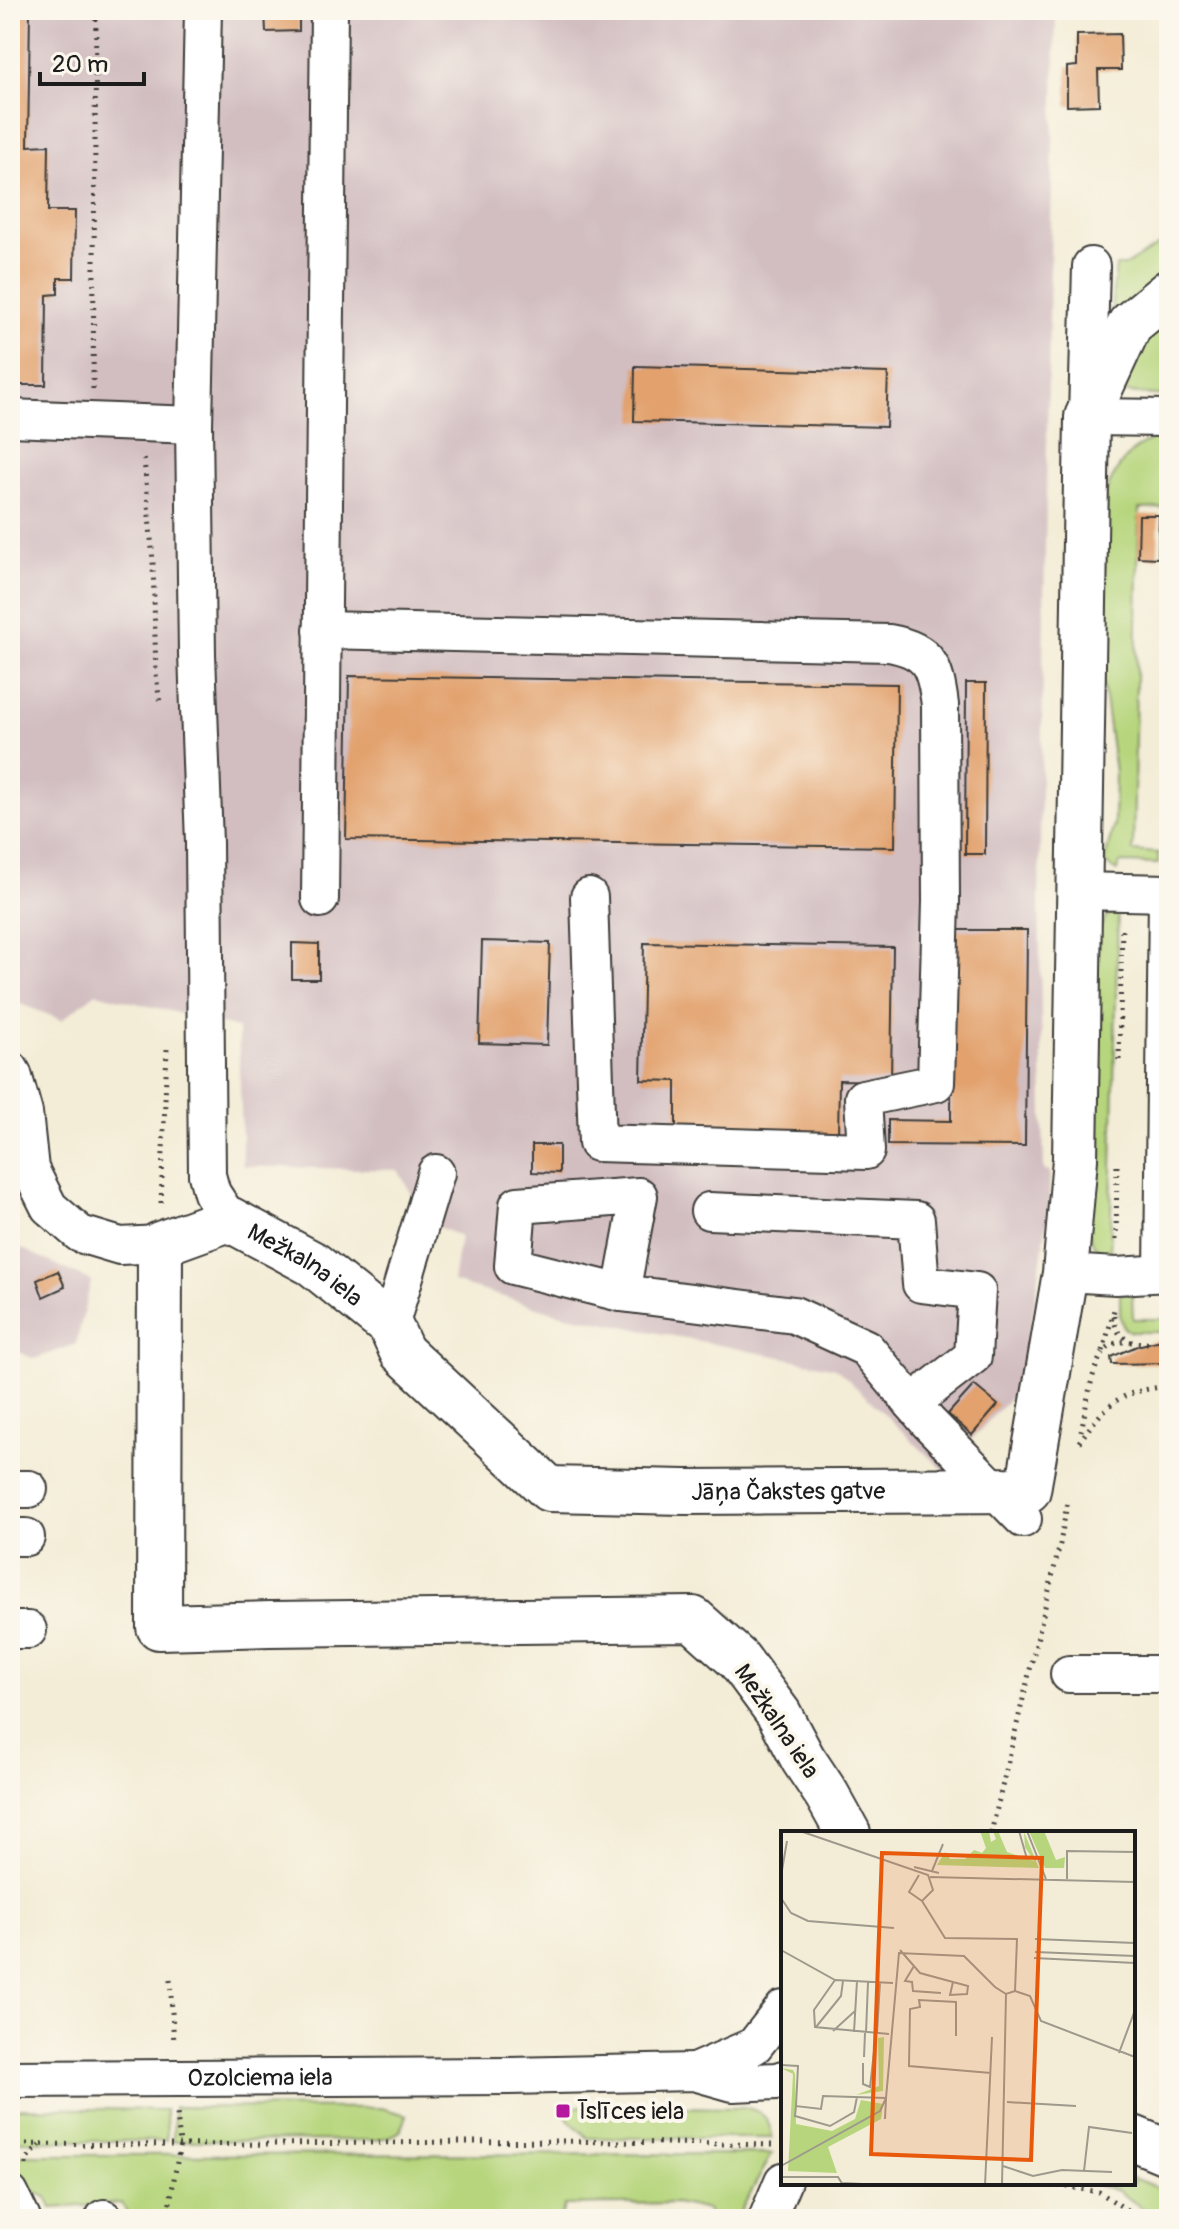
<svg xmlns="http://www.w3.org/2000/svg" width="1179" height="2229" font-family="Pangolin,sans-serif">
  <rect width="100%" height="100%" fill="#fbf7ec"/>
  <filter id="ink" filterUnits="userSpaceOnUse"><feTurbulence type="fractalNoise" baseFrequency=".0125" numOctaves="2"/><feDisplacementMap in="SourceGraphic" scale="16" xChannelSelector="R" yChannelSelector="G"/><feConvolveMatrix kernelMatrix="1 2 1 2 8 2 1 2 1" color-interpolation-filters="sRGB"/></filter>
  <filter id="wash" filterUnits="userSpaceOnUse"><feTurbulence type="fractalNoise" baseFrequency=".006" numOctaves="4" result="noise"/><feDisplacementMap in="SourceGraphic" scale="32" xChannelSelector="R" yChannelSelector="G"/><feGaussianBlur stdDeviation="1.8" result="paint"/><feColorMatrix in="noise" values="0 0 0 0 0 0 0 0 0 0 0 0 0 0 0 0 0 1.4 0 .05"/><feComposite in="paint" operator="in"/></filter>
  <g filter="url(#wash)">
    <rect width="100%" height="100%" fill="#f3ecd6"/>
    <path fill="#d2bec1" d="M10 10H1056L1050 265 1039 900 1044 1170 1050 1171 1049 1208 1022 1385 943 1470 836 1368 557 1313 453 1282 460 1236 428 1223 398 1170 243 1166 238 1028 96 993 62 1020 10 1000Z
      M10 1243 91 1281 76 1344 34 1359 10 1348Z"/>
    <path fill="#b6d57c" stroke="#69784c" stroke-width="2" d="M1169 239V396L1128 393 1115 385 1106 358 1116 266H1125Z
      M1169 436V497L1164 508 1139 509 1133 851 1158 853V864L1120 863 1117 871 1104 863 1114 824 1115 772 1101 669 1106 493C1116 465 1136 439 1169 436Z
      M1118 909 1110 1259C1098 1252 1093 1246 1089 1232L1097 934 1106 917Z
      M1132 1293 1133 1319H1169V1332H1131L1124 1328 1120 1316V1294Z
      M562 2106 747 2108C765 2112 770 2121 772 2138H588L568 2119Z
      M174 2107 381 2108 407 2115C400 2137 398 2133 377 2140L173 2141Z
      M19 2108 166 2110 167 2141H10V2114Z
      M772 2154 736 2219H710L708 2210 675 2203 565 2205 560 2219H130L122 2203 52 2208 47 2197C36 2194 30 2187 19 2183L10 2157 14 2155Z
      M1133 2178 1169 2192V2219H1158L1118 2191 1090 2183H1133Z"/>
    <g id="blocks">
      <path fill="#e2a16d" d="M10 10H30L28 146 49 145 48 211H75L74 278H58V294L47 295 46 385H10Z
        M265 10H299V31L266 32Z
        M1120 34 1121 70H1098L1099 105 1067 106V67L1077 66V35Z
        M635 366 888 373 886 427 634 421Z
        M1139 515H1159L1158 558 1138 557Z
        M349 676 897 684 895 847 346 839Z
        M966 683H986L985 854H965Z
        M952 930H1027L1025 1146 888 1145V1120L951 1121Z
        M482 941 550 943 547 1045 479 1043Z
        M292 943 319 944V979H292Z
        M644 943 893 947 891 1081 839 1080 838 1136 676 1133V1081L641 1080Z
        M532 1145H559V1173L532 1172Z
        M58 1271 65 1287 43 1297 37 1280Z
        M1169 1338V1363L1112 1364 1111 1357 1137 1346Z
        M974 1385 998 1405 972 1435 948 1414Z"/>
    </g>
  </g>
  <g filter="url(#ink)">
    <use href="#blocks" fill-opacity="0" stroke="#3c3b38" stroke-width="2"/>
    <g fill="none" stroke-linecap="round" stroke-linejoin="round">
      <g stroke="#3c3b38" stroke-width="40">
        <g id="minor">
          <path d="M203 10 194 425 197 654 204 843 207 1175 212 1193 229 1219"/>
          <path d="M1091 266 1087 417 1169 418"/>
          <path d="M10 418 194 425"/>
          <path d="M322 630 889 643C929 650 935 666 940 705L941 901 936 1083 863 1098 866 1151 597 1143 589 897"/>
          <path d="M1079 891 1169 893"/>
          <path d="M320 899 329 10"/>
          <path d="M10 1069 13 1074 24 1113 30 1169 49 1207 80 1234 120 1246 160 1244"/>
          <path d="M709 1211 916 1220 921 1284 977 1291 973 1356 912 1403"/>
          <path d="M1065 1273 1116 1276 1169 1273"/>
          <path d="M1163 1273 1167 893"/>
          <path d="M621 1293 513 1266 518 1205 639 1196 621 1293 794 1315 866 1348 928 1422 1023 1519"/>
          <path d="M390 1326 436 1173"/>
          <path d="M10 1489H29"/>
          <path d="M10 1537H26"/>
          <path d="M10 1630H28"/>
          <path d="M1069 1674H1169"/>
          <path d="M694 2072 754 2046 783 2009"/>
          <path id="s1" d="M10 2079 509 2076 694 2072 733 2083 777 2081 783 2079"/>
          <path d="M10 2194 22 2219"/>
          <path d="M104 2218 105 2219"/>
          <path d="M767 2219 783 2181"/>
        </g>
      </g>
      <g stroke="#3c3b38" stroke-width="48">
        <g id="highway">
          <path id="s2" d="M848 1833 827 1795 803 1759 779 1714 739 1660 693 1619 270 1624 159 1627 160 1244 229 1219 313 1264 390 1326 402 1352 549 1489 685 1492 1028 1490 1065 1273 1075 1159 1087 417 1130 324 1169 292"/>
          <path d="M1133 2138 1169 2153"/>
        </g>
      </g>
      <path stroke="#3c3b38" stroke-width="5" stroke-dasharray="2 6" stroke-linecap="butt" d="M93 389 96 10
        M144 459 153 561 156 674 160 704
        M1119 1060 1122 926
        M161 1203 167 1049
        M1116 1240 1117 1162
        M1114 1316C1115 1330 1119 1336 1132 1342
        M1103 1351 1114 1310
        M1081 1431C1086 1411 1092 1356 1110 1346 1120 1339 1137 1343 1149 1343
        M1079 1442C1109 1401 1118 1392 1169 1386
        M991 1833 1060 1544 1067 1504
        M170 1980 174 2043
        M10 2144 180 2145 563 2141 773 2145
        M26 2165V2160L40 2145
        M1043 2183 1099 2192 1141 2219
        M167 2219 180 2145 177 2113"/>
      <use href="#minor" stroke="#fff" stroke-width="36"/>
      <use href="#highway" stroke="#fff" stroke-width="44"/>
    </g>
  </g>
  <rect fill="#b5179e" stroke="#fbf7ec" stroke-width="3" x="555" y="2103" width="16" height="16" rx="4"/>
  <g text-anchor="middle" stroke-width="8" stroke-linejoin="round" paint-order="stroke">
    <g font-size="24" fill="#1c1c1c" stroke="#fbf7ec">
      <text dy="8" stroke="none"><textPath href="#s2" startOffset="1346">Mežkalna iela</textPath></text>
      <text dy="8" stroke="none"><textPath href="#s2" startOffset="1920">Jāņa Čakstes gatve</textPath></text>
      <text transform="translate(777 1721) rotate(56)" y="8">Mežkalna iela</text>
      <text dy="8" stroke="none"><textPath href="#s1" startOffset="250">Ozolciema iela</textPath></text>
    </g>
    <g font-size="24" fill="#1c1c1c" stroke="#fbf7ec" text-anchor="start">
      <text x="579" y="2119">Īslīces iela</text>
    </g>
  </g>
  <g transform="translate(781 1831)">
    <rect width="354" height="354" fill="#f3ecd6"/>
    <path d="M199 0H208L210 11 215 8 212 0H217L226 21 253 30 244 16 243 1 258 37 156 34 164 21 169 28H184L193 19 201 22 205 17ZM248 0H263L275 29 284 26 283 37H264ZM103 206 102 260 75 264 98 255 97 207ZM0 237 12 239 14 243 15 293 51 300 74 288 80 269 102 273 100 288 47 316 56 342 7 340 12 243Z" fill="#b6d57c"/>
    <path fill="none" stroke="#9d998c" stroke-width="2" d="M19 0 147 44 152 59 141 70 128 61 138 44M238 0 246 28M246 0 265 48M133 36 158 42M151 40 162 13M0 45 6 10M149 46 354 51M286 48V20L354 21M0 67 10 82 27 90 113 97M254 108 354 112M0 119 54 149 112 152M119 119 139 142 172 151 169 164 186 163 187 155 172 151M254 121 354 125M253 127 354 132M133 135 124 150 131 151 132 160 160 162M54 149 33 179 34 196 108 203M234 160 249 165 260 190 354 226M35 196 60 165 62 150M52 200 74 180M73 201 76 150M85 202 87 151M96 202 99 151M175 205V171L138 169 139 176 129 178 128 235 210 242M338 222 354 179M83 226 84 202M82 232V253L89 256 95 203M0 234 17 235 15 275M76 266 73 281 49 295 14 285 15 275 40 278 42 265 105 267 104 288M226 271 295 275M0 335 99 280 105 267 118 122 183 125 214 156 225 163 234 160 236 108 164 107 141 70M222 335 252 345 281 339 331 341M303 340 308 296 351 302M0 346H57L62 354M61 352 102 354M204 354 211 206M221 354 225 163"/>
    <path fill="#e8590c" fill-opacity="0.15" stroke="#e8590c" stroke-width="4" d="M101 22 261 27 250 329 90 323Z"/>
    <rect width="354" height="354" fill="none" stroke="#1c1c1c" stroke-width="4"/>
  </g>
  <rect width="1179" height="2229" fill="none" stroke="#fbf7ec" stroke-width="40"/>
  <path d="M40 72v12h104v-12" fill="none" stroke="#1c1c1c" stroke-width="4"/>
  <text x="52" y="72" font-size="24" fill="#1c1c1c" stroke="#fbf7ec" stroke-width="6" paint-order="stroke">20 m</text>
</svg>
